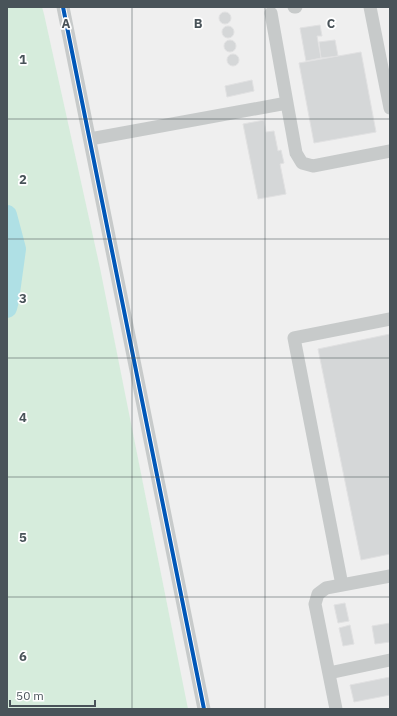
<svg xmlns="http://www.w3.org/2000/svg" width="397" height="716" font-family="'IBM Plex Sans',sans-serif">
  <rect width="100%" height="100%" fill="#efefef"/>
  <path fill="#d6ecdc" d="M7 7H42L44 14 100 268 188 709H7Z"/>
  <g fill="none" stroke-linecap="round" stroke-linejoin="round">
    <path stroke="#afe0e5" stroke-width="20" d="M7 215 16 249 9 300 7 308"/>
  </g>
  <path fill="#d5d7d8" stroke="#e1e1e2" d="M219 18a6 6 0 1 1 12 0a6 6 0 1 1-12 0Z
    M320 25 322 36H317L321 58 306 61 300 28Z
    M222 32a6 6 0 1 1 12 0a6 6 0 1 1-12 0Z
    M224 46a6 6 0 1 1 12 0a6 6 0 1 1-12 0Z
    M335 40 338 56 321 58 319 42Z
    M361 52 376 132 314 143 299 63Z
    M227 60a6 6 0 1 1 12 0a6 6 0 1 1-12 0Z
    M252 80 254 91 227 97 225 86Z
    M264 120 266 132 274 131 278 151 281 150 284 163 280 164 286 194 258 199 243 124Z
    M390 334V554L361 560 318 349Z
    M345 603 349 621 338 623 334 605Z
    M390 623V642L375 644 372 626Z
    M350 625 354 644 343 646 339 628Z
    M390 677V695L354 702 350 685Z"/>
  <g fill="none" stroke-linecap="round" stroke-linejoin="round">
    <path stroke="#c7caca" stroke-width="13" d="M63 7 204 709
      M294 7H296
      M370 7 390 108
      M271 13 287 103
      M90 139 287 103 296 153 302 163 313 166 390 151
      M342 585 294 338 390 319
      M329 673 390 660
      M336 709 315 604 318 594 326 588 390 576"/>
    <g stroke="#fff" stroke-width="6">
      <path id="cycleway" d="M63 7 204 709"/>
    </g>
    <use href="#cycleway" stroke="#0057b8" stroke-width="4"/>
  </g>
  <path fill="none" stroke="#495359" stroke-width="1" stroke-opacity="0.55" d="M132 7V709M265 7V709M7 119H390M7 239H390M7 358H390M7 477H390M7 597H390"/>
  <g font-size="13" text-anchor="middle" font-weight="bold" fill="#495359" stroke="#fff" stroke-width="3.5" stroke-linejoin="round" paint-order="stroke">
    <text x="66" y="28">A</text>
    <text x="198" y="28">B</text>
    <text x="331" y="28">C</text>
    <text x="23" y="64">1</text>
    <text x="23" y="184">2</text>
    <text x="23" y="303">3</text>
    <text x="23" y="422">4</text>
    <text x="23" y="542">5</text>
    <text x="23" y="661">6</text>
  </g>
  <rect width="397" height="716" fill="none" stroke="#495359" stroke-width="16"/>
  <path d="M10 700v6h85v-6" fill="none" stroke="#495359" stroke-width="2"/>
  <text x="16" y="700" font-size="12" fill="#495359" stroke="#ffffff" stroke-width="3" paint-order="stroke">50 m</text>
</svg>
